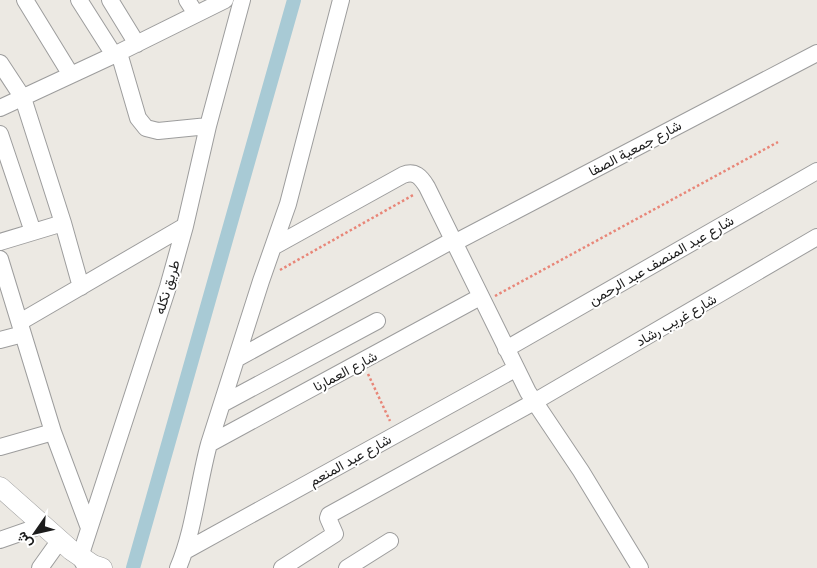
<svg xmlns="http://www.w3.org/2000/svg" width="817" height="568" font-family="'Fira Sans Condensed',Vazirmatn,sans-serif">
  <rect width="100%" height="100%" fill="#ece9e3"/>
  <g fill="none" stroke-linecap="round" stroke-linejoin="round">
    <path stroke="#a8cad5" stroke-width="14" d="M133 568 294 0"/>
    <g stroke="#9d9d9d" stroke-width="18">
      <path id="minor" d="M25 0 71 75
        M79 0 114 55
        M110 0 137 44
        M187 0 196 14
        M119 53 138 118 146 128 158 131 208 126
        M0 63 23 98 63 223 81 287
        M0 108 114 55 225 0
        M0 134 33 232
        M0 242 63 223
        M454 243 817 53
        M273 247 403 175C415 170 421 177 427 187L528 392 581 471 640 568
        M0 259 53 432 89 528
        M20 322 185 226
        M0 340 23 334
        M506 349 817 171
        M236 359 453 240
        M222 404 377 321
        M209 444 480 297
        M0 447 53 432
        M0 540 43 525
        M185 551 515 369
        M85 566 80 557 168 287 185 226 208 126 242 0
        M40 568 60 540
        M178 568C194 531 198 484 209 444L261 281 288 204 341 0
        M282 568 335 534 328 518 329 515 534 402 817 237
        M347 568 390 541"/>
    </g>
    <g stroke="#9d9d9d" stroke-width="21">
      <path id="tertiary" d="M0 487 71 550 93 565 102 568"/>
    </g>
    <path stroke="#e88678" stroke-width="2.5" stroke-dasharray="2.5 2.5" stroke-linecap="butt" d="M280 270 415 194
      M495 296 778 142
      M368 374 390 421"/>
    <use href="#minor" stroke="#fff" stroke-width="16"/>
    <use href="#tertiary" stroke="#fff" stroke-width="20"/>
  </g>
  <g text-anchor="middle" stroke-width="4" stroke-linejoin="round" paint-order="stroke">
    <g font-size="14" fill="#1c1c1c" stroke="#fff">
      <text transform="translate(635 148) rotate(-28)" y="5">شارع جمعية الصفا</text>
      <text transform="translate(661 260) rotate(-30)" y="5">شارع عبد المنصف عبد الرحمن</text>
      <text transform="translate(167 287) rotate(-73)" y="5">طريق نكله</text>
      <text transform="translate(676 320) rotate(-30)" y="5">شارع غريب رشاد</text>
      <text transform="translate(345 371) rotate(-28)" y="5">شارع العمارنا</text>
      <text transform="translate(350 460) rotate(-29)" y="5">شارع عبد المنعم</text>
    </g>
  </g>
  <g transform="translate(35 533) rotate(236)" stroke="#ffffff" stroke-width="4" paint-order="stroke">
  <path d="M0-4L9 19L0 12L-9 19Z" fill="#1c1c1c"/>
  <text y="-8" font-size="14" font-weight="bold" text-anchor="middle" fill="#1c1c1c">ش</text>
  </g>
</svg>
